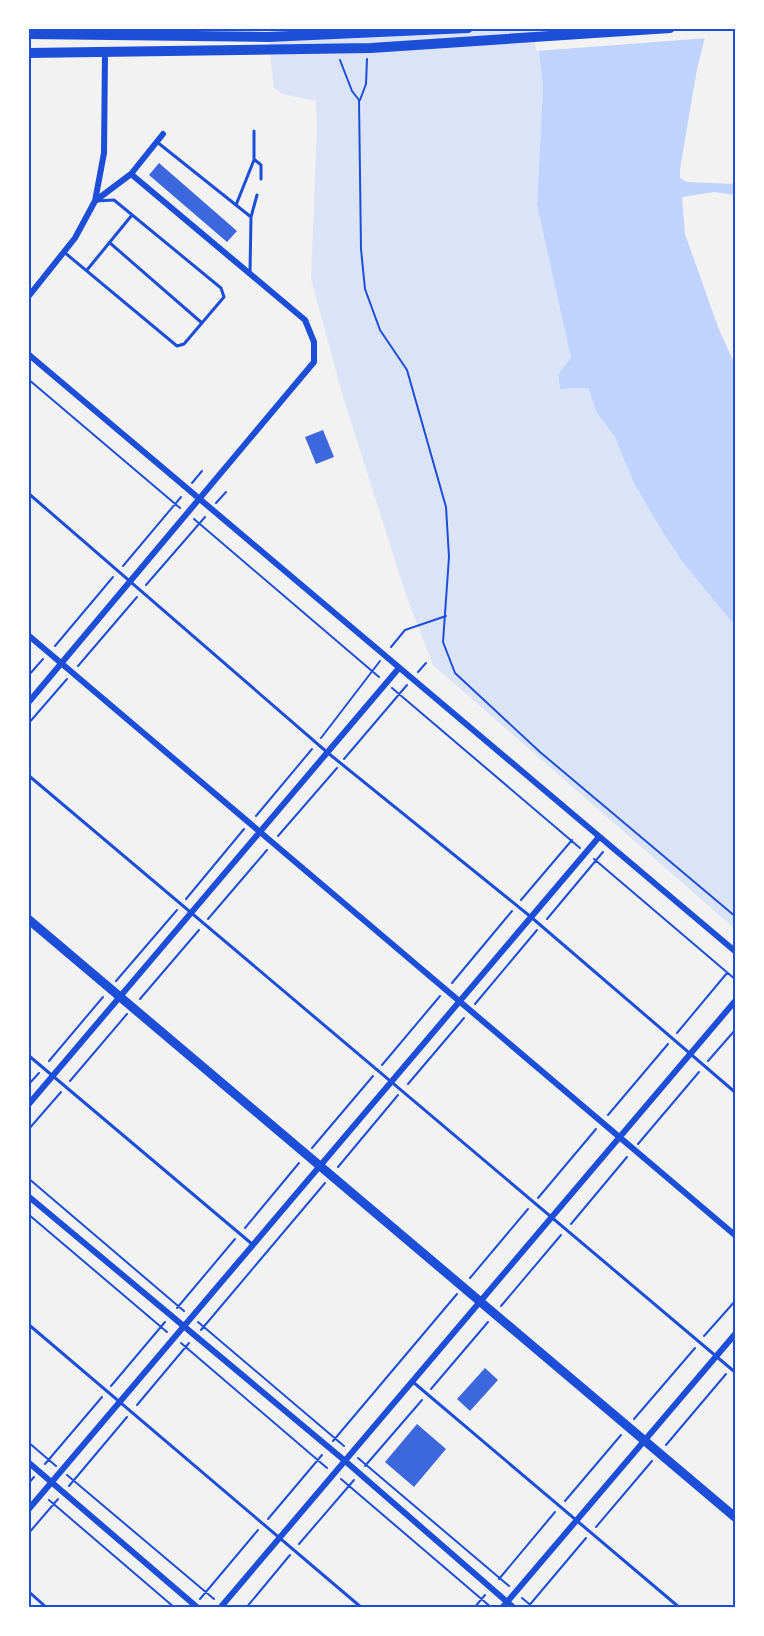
<svg xmlns="http://www.w3.org/2000/svg" width="764" height="1636" font-family="Rubik,sans-serif">
  <rect width="100%" height="100%" fill="#f2f2f2"/>
  <path fill="#dbe4f7" d="M267 29H542L538 42 543 87 537 205 571 358 558 374 560 389 588 388 597 413 615 437 685 565 735 626V929L433 665 407 598 343 397 311 279 317 127 316 101 282 94 274 88Z"/>
  <path fill="#bfd3fe" d="M706 33 697 69 680 169V178L687 182 735 184V195L714 192 682 197 685 234 718 327 735 365V626L685 565 664 534 634 483 615 437 597 413 588 388 560 389 558 374 571 358 537 205 543 87 538 42Z"/>
  <path fill="#f2f2f2" d="M539 28H710L708 38 536 51 535 42Z"/>
  <path fill="#3d67dc" d="M159 163 237 231 227 242 149 175Z
    M323 430 334 457 316 464 305 437Z
    M485 1368 498 1380 470 1411 457 1399Z
    M417 1424 446 1449 414 1487 385 1462Z"/>
  <g fill="none" stroke-linecap="round" stroke-linejoin="round">
    <path stroke="#1d4ed8" stroke-width="2" d="M340 60 352 91 359 100 361 249 365 289 380 330 407 370 446 507 449 557 443 642 455 673 540 752 736 917
      M360 100 366 84 367 59
      M28 379 180 508
      M192 483 202 471
      M216 503 226 492
      M194 519 379 677
      M123 566 181 497
      M146 585 205 517
      M55 646 113 577
      M391 647 405 630 446 616
      M78 666 137 597
      M418 672 426 663
      M28 676 43 659
      M392 688 580 848
      M28 724 67 679
      M321 738 380 661
      M344 759 407 685
      M256 816 312 749
      M278 836 337 768
      M594 859 736 980
      M186 899 244 829
      M521 900 572 840
      M208 919 267 850
      M547 919 603 852
      M116 981 177 910
      M452 983 512 911
      M140 999 199 930
      M475 1004 537 930
      M677 1033 727 973
      M49 1061 103 997
      M708 1061 736 1029
      M382 1065 440 996
      M70 1081 127 1014
      M408 1084 464 1018
      M28 1085 39 1073
      M608 1115 668 1044
      M28 1130 61 1092
      M638 1144 699 1072
      M312 1148 373 1076
      M338 1167 398 1095
      M28 1178 184 1311
      M538 1198 596 1129
      M28 1214 167 1332
      M571 1224 627 1157
      M245 1228 299 1163
      M470 1278 528 1209
      M501 1306 561 1235
      M177 1308 235 1239
      M198 1322 344 1446
      M201 1330 325 1183
      M704 1336 736 1300
      M181 1343 327 1468
      M111 1386 165 1322
      M431 1389 488 1322
      M137 1405 189 1343
      M634 1419 695 1348
      M333 1441 457 1294
      M28 1442 56 1466
      M666 1445 726 1374
      M358 1458 509 1586
      M45 1464 102 1397
      M365 1466 422 1400
      M67 1475 214 1599
      M341 1479 492 1608
      M28 1484 34 1477
      M69 1486 127 1417
      M49 1500 175 1608
      M565 1501 621 1435
      M268 1519 322 1455
      M596 1527 652 1461
      M28 1534 58 1499
      M299 1544 354 1480
      M499 1579 555 1512
      M522 1598 534 1608
      M200 1599 258 1530
      M246 1608 290 1555
      M474 1608 485 1595
      M527 1608 586 1538"/>
    <path stroke="#1d4ed8" stroke-width="3" d="M157 142 251 217
      M255 160 261 165V179
      M236 205 254 160V131
      M110 243 202 323
      M64 252 177 346 184 344 224 297 221 288 114 200 96 201
      M87 270 132 215
      M250 272 251 217 257 195
      M28 493 328 753 531 917 736 1093
      M28 775 736 1373
      M28 1055 252 1244
      M28 1324 362 1608
      M413 1382 680 1608
      M28 1591 47 1608"/>
    <path stroke="#1d4ed8" stroke-width="6" d="M95 201 104 153 105 54
      M28 297 75 238 95 201 131 174 163 134
      M28 354 736 952
      M28 635 736 1236
      M28 703 314 362V342L305 320 131 174
      M28 1105 399 668
      M28 1196 344 1460 514 1608
      M28 1462 198 1608
      M28 1510 599 837
      M220 1608 736 1000
      M502 1608 736 1333"/>
    <path stroke="#1d4ed8" stroke-width="9" d="M28 919 736 1518"/>
    <path stroke="#1d4ed8" stroke-width="10" d="M28 34 268 37 468 28
      M28 53 371 48 670 28"/>
  </g>
  <rect width="764" height="1636" fill="none" stroke="#ffffff" stroke-width="60"/>
  <rect x="30" y="30" width="704" height="1576" fill="none" stroke="#1d4ed8" stroke-width="2"/>
</svg>
